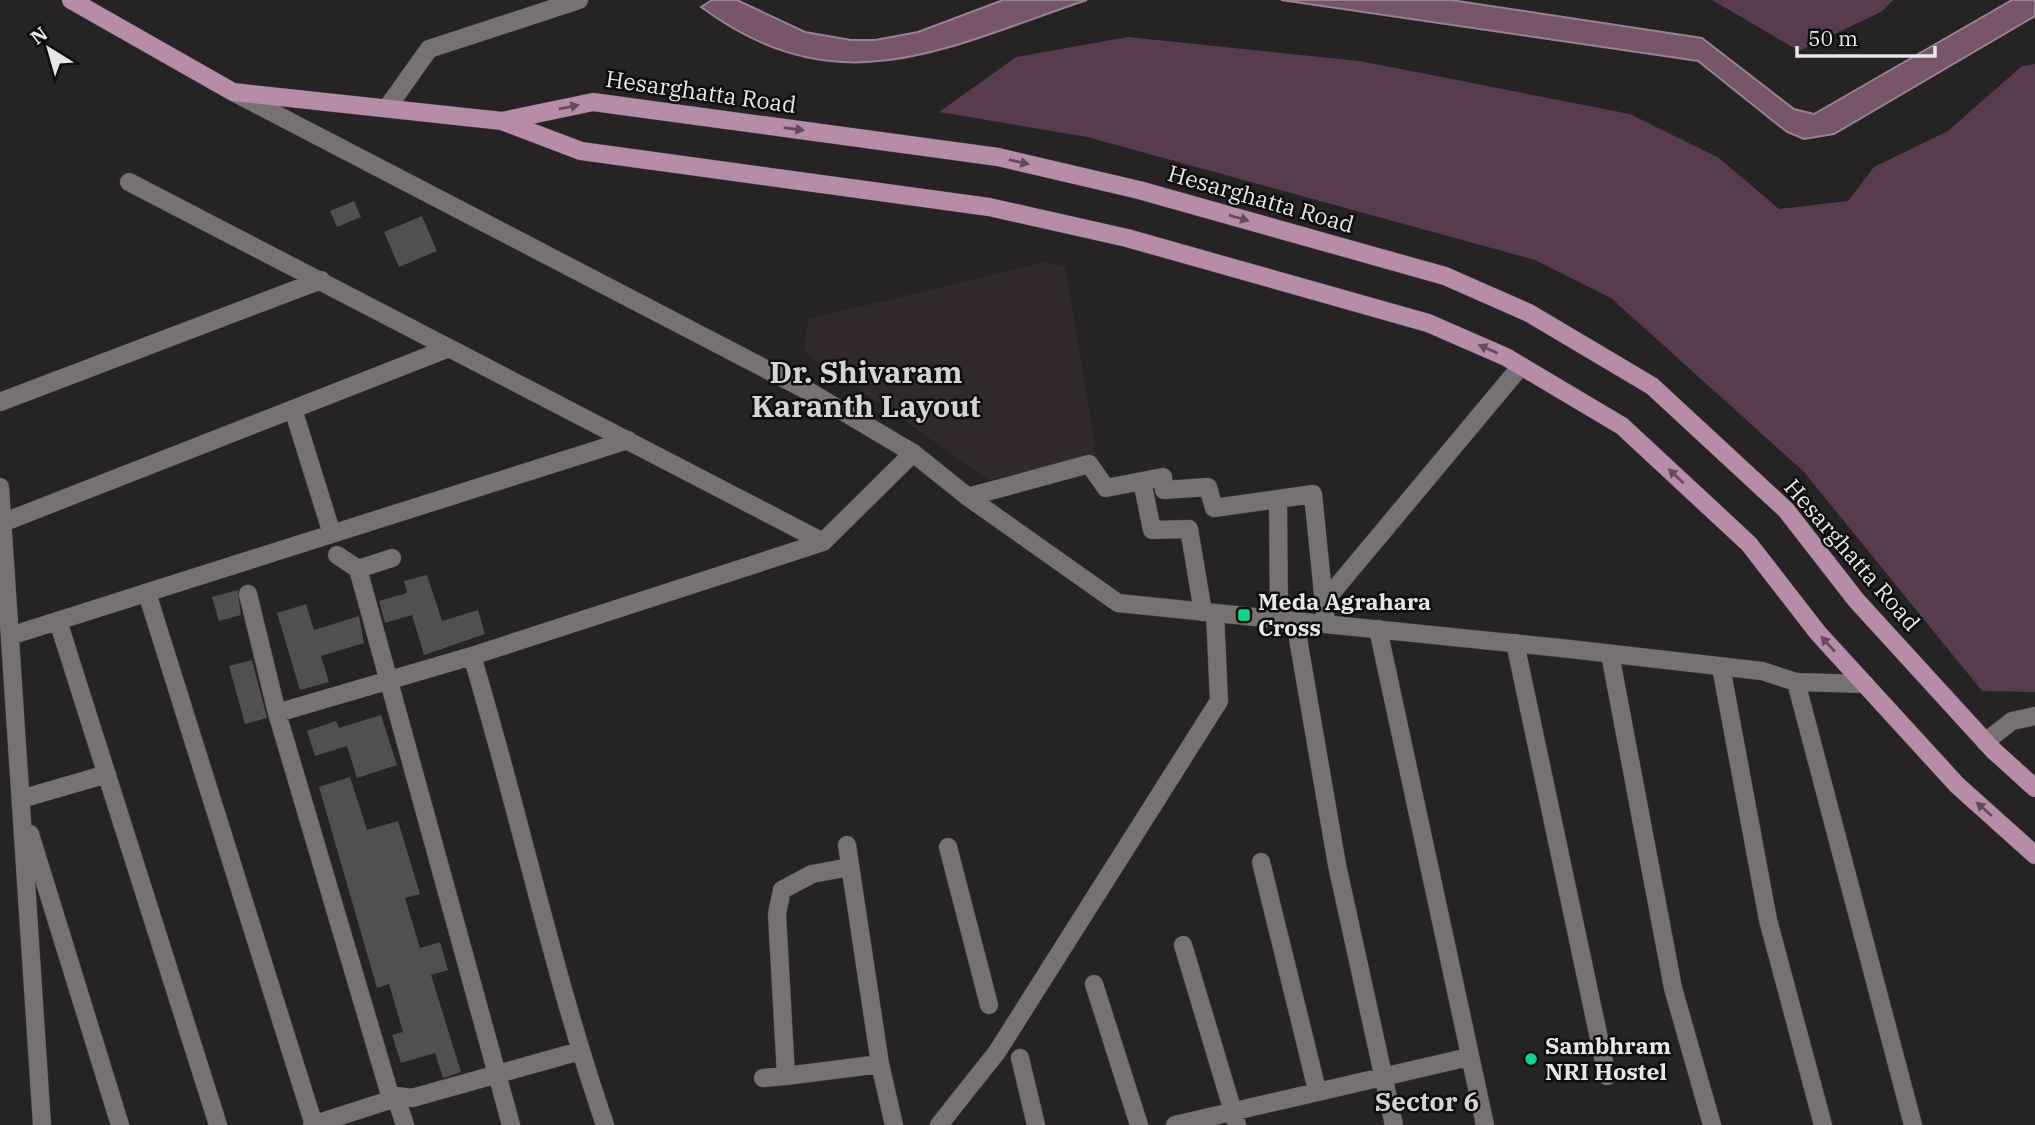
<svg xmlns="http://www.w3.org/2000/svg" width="2035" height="1125" font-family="'IBM Plex Serif',serif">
  <rect width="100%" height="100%" fill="#252324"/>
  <path fill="#31292e" d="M1046 262 1065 267 1096 454 990 480 804 352 808 319Z"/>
  <path fill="#573b4e" d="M1712 0H1893L1881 12 1799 51Z
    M1128 37 1360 61 1630 114 1719 158 1779 209 1848 201 1874 167 1948 131 2022 66 2035 64V692L1982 691 1804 472 1611 298 1535 260 1087 137 939 112 1016 57Z"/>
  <path fill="#76556b" stroke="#988190" stroke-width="2" d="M712 0H737L805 32 851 40H875L918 32 1003 0H1087C944 48 839 109 701 7Z
    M1281 0H1451L1702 38 1794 109 1814 114 2012 0H2035V16L1834 134 1804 139 1787 132 1698 61Z"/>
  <path fill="#524f51" d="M354 201 361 217 337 227 330 211Z
    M422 216 437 251 399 267 384 232Z
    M427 575 442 621 478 610 485 634 424 655 412 615 385 623 379 601 407 593 404 581Z
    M238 590 241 615 219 621 212 597Z
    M306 604 314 630 359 616 364 643 321 656 329 682 300 690 277 613Z
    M252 660 267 718 245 724 229 666Z
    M381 715 397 765 357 778 347 746 315 756 307 731 336 721 339 728Z
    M350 777 367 830 398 821 420 894 405 898 420 948 440 942 448 970 431 975 461 1072 443 1078 435 1053 401 1063 392 1035 403 1032 389 984 377 988 319 787Z"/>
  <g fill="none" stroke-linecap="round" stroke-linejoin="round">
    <g stroke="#424142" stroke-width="19">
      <path id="street" d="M129 182 823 542
        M0 402 321 280
        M293 409 332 534
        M1142 481 1152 530 1189 529 1203 612
        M0 487 42 1125
        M968 497 1089 464 1106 488 1163 477 1164 490 1208 487 1214 508 1313 494 1326 623
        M1278 499 1279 619
        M2 523 449 348
        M337 555 358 569 511 1125
        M358 569 392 558
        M147 593 314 1125
        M248 594 277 713 390 1095 412 1098 580 1051
        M58 621 218 1125
        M1300 621 1296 627 1337 865 1394 1125
        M1378 629 1485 1125
        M10 636 628 440
        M1515 643 1607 1076
        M1610 654 1673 988 1712 1125
        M472 656C519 811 552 971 605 1125
        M1721 667 1768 920 1823 1125
        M1796 682 1913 1125
        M277 713 472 656 823 542 913 453
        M1985 742 2012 721 2035 716
        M21 799 107 774
        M30 834 120 1125
        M847 845 880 1064
        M948 847 989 1005
        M1261 862 1317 1090
        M850 867 812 874 782 890 777 914 786 1076 880 1064 894 1125
        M1183 945 1237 1125
        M1094 984 1139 1125
        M1020 1058 1036 1125
        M763 1078 786 1076
        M312 1125 396 1098 405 1125
        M1175 1125 1469 1057"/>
    </g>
    <g stroke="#424142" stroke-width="19">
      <path id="secondary" d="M235 93 810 392 913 453 968 497 1118 603 1570 649 1762 671 1796 682 1865 684
        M387 108 429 49 579 0
        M1324 602 1521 366
        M939 1125 997 1052 1219 701 1215 613"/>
    </g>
    <g stroke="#424142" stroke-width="19">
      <path id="primary" d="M71 0 233 92 502 121 581 151 989 207 1127 238 1428 323 1506 357 1622 426 1749 544 1818 633 1957 785 2035 855
        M502 121 593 102 998 157 1139 190 1445 276 1529 313 1652 386 1786 510 1856 600 1993 750 2035 788"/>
    </g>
    <use href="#street" stroke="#767274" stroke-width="18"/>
    <use href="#secondary" stroke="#767274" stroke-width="18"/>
    <use href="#primary" stroke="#b78ca9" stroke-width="18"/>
  </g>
  <defs><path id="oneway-solid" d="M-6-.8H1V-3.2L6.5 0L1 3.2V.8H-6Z" transform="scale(1.75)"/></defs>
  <g fill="#624c5b">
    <use href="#oneway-solid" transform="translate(569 107) rotate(-12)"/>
    <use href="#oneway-solid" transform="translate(794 129) rotate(8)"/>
    <use href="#oneway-solid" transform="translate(1019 162) rotate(13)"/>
    <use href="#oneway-solid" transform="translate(1239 218) rotate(16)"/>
    <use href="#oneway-solid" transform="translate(1488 349) rotate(-156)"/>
    <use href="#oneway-solid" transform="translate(1676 476) rotate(-137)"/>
    <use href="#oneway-solid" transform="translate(1828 644) rotate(-132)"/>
    <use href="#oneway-solid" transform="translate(1984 809) rotate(-138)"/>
  </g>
  <g fill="#0ad98b" stroke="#0e0d0d" stroke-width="2.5">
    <rect x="1237" y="608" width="14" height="14" rx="3.5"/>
    <circle cx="1531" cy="1059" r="7"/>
  </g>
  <g text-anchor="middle" stroke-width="5" stroke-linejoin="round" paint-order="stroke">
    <g font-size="23" fill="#e8e7e8" stroke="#0e0d0d">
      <text transform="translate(701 92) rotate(8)" y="8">Hesarghatta Road</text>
      <text transform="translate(1261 199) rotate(16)" y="8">Hesarghatta Road</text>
      <text transform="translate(1852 555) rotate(49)" y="8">Hesarghatta Road</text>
    </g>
    <g font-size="23" font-weight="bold" fill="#e8e7e8" stroke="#0e0d0d" text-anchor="start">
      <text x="1258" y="610">Meda Agrahara<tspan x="1258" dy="26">Cross</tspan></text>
      <text x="1545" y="1054">Sambhram<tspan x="1545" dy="26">NRI Hostel</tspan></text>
    </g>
    <g font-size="26" font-weight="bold" fill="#d6d3d5" stroke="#0e0d0d">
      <text x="1427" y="1111">Sector 6</text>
    </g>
    <g font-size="30" font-weight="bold" fill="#d6d3d5" stroke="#0e0d0d">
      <text x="866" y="383">Dr. Shivaram<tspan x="866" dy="34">Karanth Layout</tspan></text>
    </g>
  </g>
  <g transform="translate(49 49) rotate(323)" stroke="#0e0d0d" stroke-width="5" paint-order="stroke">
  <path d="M0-5L12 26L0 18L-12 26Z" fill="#e8e7e8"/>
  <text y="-10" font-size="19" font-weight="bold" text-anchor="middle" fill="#e8e7e8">N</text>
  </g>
  <path d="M1797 46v10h138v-10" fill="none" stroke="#e8e7e8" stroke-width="3.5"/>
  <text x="1808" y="46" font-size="21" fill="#e8e7e8" stroke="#0e0d0d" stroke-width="5" paint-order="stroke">50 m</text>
</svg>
